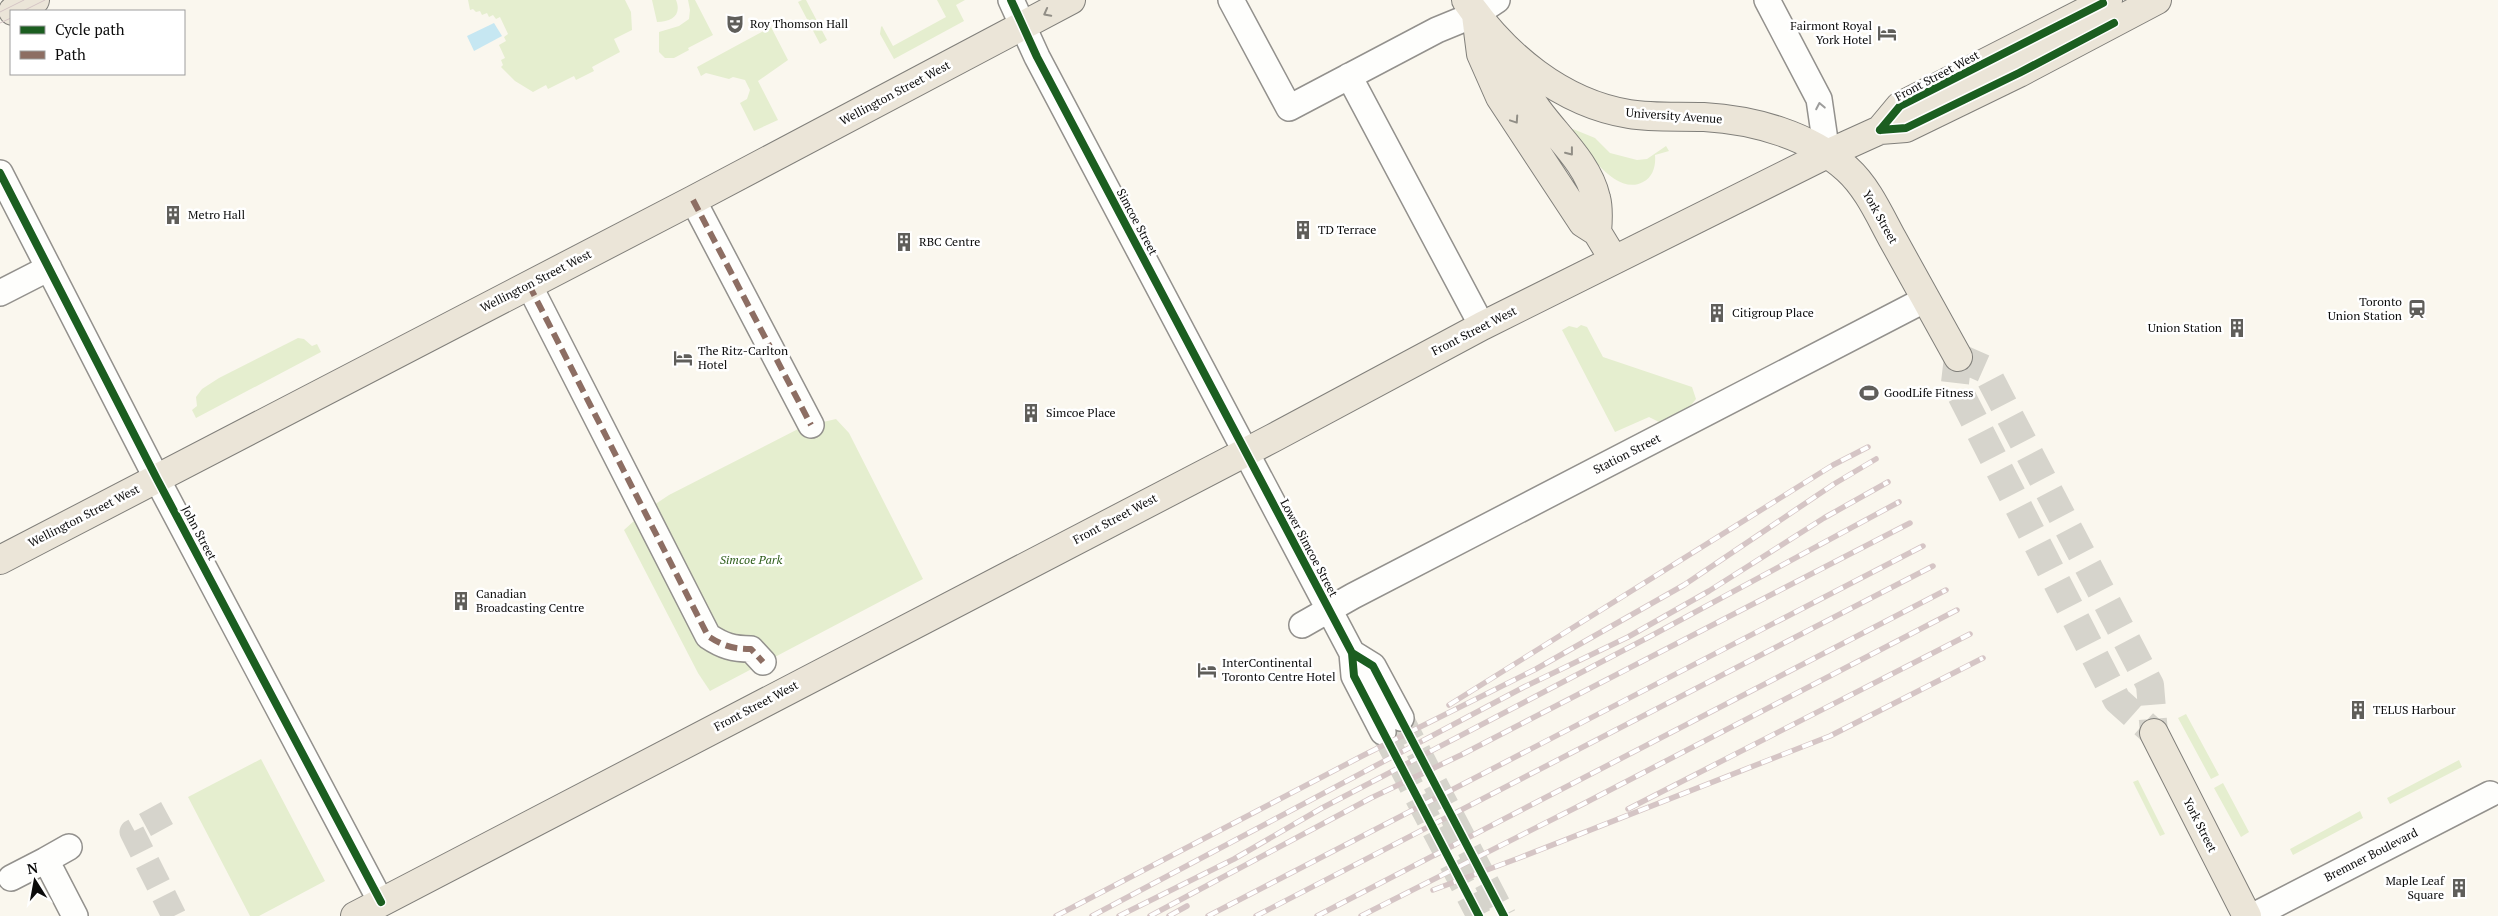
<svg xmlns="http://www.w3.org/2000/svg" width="2498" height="916" font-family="'PT Serif',serif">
  <rect width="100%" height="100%" fill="#faf7ee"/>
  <path fill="#e5eecf" d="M468 0H625L631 12 632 30 614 39 620 52 592 67 594 71 576 80 574 76 548 89 546 85 533 92 515 81 501 67 503 65 501 60 505 58 499 45 506 41 504 37 508 34 500 17 496 19 493 15 489 17 487 13 482 15 480 11 476 12 473 9 470 10Z
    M652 0H676C682 15 672 22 657 22Z
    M688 0H695L713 35 688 48 689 50 674 58H665L659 52V32L679 26 689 19 690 10Z
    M802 0H806L827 40 820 44 798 2Z
    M937 0H965L956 5 964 21 894 59 880 34 881 27 882 26 893 46 946 17Z
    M771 27 788 60 758 81 778 120 754 131 740 103 747 99 750 90 745 80 733 77 729 79 706 73 701 76 697 67Z
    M1573 129 1595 138 1610 153 1637 160 1647 159 1666 146 1669 151 1655 155C1656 166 1653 177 1643 182 1616 197 1585 149 1572 131Z
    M1581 325 1587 327 1603 357 1692 387 1696 399 1684 414 1661 423 1649 417 1615 432 1562 330 1569 326 1577 328Z
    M298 338 304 339 312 346 317 344 321 352 196 418 192 410 197 406 196 397 202 389 219 378Z
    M836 419 849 433 923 579 710 691 698 673 624 530 645 511 669 495 802 427Z
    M2186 714 2219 775 2211 779 2178 718Z
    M261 759 325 881 259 916H250L188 797Z
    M2459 760 2462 767 2390 804 2387 798Z
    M2138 780 2165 834 2160 836 2133 782Z
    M2223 783 2249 832 2241 837 2214 788Z
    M2360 811 2363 818 2293 855 2290 849Z"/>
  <path fill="#c6e7f2" d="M494 23 502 36 474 51 467 36Z"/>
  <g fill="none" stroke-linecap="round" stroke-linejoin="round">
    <path stroke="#d6d4cc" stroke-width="25" stroke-dasharray="25 12" stroke-linecap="butt" d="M1401 718 1504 916
      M1383 732 1479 916
      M167 813 132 832 174 916"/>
    <path stroke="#d6d4cc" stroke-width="28" stroke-dasharray="28 14" stroke-linecap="butt" d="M1958 357 1985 369 2150 685 2154 733 2117 700 1955 383Z"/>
    <g stroke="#93918d" stroke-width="28">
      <path id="minor" d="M1011 0 1037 57 1352 653 1354 676 1383 732
        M1231 0 1289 108 1437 30 1476 14 1497 0
        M1767 0 1819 99 1827 154
        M1349 76 1482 326
        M0 173 157 479 381 902
        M693 200 811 425
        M529 285 708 636C723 646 733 649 751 649L763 662
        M0 293 49 268
        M1302 625 1353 596 1926 299
        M1352 653 1373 666 1401 718
        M46 860 69 847
        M11 878 46 860 75 916
        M2253 916 2490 794"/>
    </g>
    <g stroke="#807f7a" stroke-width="30">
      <path id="major" d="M1466 0C1504 55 1561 103 1629 114 1653 118 1679 116 1704 117 1754 120 1809 135 1847 169 1867 187 1879 214 1892 238 1914 278 1936 317 1958 357
        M13 11 35 0
        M1476 15 1481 54 1500 97 1583 223 1597 232 1614 260
        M1509 54C1517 73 1525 92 1537 109 1557 137 1588 163 1596 198 1599 209 1598 221 1597 232
        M1880 130 1900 106 2108 0
        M0 560 693 200 1071 0
        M2154 733 2247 916
        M355 916 1273 438 1482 326 1827 154 1880 130 1906 128 2019 73 2157 0"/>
    </g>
    <use href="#minor" stroke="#fefefc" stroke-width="25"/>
    <use href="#major" stroke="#ebe5d8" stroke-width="28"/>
    <path stroke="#d5c5c5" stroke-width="1" d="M23 11 45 0
      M0 12 24 0
      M0 23 11 18"/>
    <g stroke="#d5c5c5" stroke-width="5.5">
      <path id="rail" d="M1449 705 1833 465 1868 447
        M1628 809 1970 634
        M1433 890 1519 858 1830 736 1983 658
        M1056 916 1364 755 1536 669 1684 585 1834 484 1876 459
        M1092 916 1524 687 1628 637 1709 591 1824 518 1888 482
        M1119 916 1234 859 1322 808 1649 637 1899 502
        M1150 916 1371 798 1461 755 1910 523
        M1169 916 1187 906
        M1208 916 1923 546
        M1256 916 1933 566
        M1317 916 1946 590
        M1361 916 1583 804 1957 610"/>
    </g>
    <use href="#rail" stroke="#fff" stroke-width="4" stroke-dasharray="11" stroke-linecap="butt"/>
    <path stroke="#8d6e63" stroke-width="6" stroke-dasharray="12 6" stroke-linecap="butt" d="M693 200 811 425
      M529 285 708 636C723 646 733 649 751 649L763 662"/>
    <g stroke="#fff" stroke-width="11">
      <path id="cycleway" d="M1011 0 1037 57 1352 653 1354 676 1479 916
        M1880 130 1900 106 2103 3
        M1880 130 1906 128 2019 73 2114 23
        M0 173 157 479 381 902
        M1352 653 1373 666 1504 916"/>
    </g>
    <use href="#cycleway" stroke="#1b5e20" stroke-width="8"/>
  </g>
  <defs><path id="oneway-chevron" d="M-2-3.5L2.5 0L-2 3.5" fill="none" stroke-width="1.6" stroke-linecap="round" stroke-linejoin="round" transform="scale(1.25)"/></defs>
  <g stroke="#918e86">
    <use href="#oneway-chevron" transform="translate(1047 13) rotate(152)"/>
    <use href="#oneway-chevron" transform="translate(1515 120) rotate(56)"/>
    <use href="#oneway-chevron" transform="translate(1570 152) rotate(52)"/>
  </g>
  <use stroke="#9d9d9c" href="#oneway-chevron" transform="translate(1820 106) rotate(-101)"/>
  <defs>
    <g id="theatre-bare" transform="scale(1.5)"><path d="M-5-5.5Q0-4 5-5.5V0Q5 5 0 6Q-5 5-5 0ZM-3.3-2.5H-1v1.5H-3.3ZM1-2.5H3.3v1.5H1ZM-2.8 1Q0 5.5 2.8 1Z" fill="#5f5e5a" stroke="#fff" stroke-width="2.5" paint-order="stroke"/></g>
    <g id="hotel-bare" transform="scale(1.5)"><path d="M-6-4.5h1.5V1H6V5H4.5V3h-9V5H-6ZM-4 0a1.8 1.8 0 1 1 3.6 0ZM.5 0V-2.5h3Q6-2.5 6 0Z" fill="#5f5e5a" stroke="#fff" stroke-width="2.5" paint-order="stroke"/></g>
    <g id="building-bare" transform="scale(1.5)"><path d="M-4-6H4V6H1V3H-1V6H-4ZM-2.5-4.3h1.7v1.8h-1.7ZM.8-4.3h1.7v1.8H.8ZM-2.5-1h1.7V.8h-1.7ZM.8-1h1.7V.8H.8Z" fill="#5f5e5a" stroke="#fff" stroke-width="2.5" paint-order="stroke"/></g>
    <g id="station-bare" transform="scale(1.5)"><path d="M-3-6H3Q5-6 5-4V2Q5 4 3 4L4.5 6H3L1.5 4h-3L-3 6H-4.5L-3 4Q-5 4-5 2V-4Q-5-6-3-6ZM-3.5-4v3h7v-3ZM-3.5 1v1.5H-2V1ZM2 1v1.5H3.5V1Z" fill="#5f5e5a" stroke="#fff" stroke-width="2.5" paint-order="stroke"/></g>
    <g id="stadium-bare" transform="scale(1.5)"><path d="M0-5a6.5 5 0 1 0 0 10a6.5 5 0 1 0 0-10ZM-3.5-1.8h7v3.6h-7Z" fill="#5f5e5a" stroke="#fff" stroke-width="2.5" paint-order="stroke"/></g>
  </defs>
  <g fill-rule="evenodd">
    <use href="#theatre-bare" x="735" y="24"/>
    <use href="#hotel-bare" x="1887" y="33"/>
    <use href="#building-bare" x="173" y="215"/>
    <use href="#building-bare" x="1303" y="230"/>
    <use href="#building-bare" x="904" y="242"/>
    <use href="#station-bare" x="2417" y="309"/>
    <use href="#building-bare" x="1717" y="313"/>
    <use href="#building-bare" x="2237" y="328"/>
    <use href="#hotel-bare" x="683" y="358"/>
    <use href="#stadium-bare" x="1869" y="393"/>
    <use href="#building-bare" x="1031" y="413"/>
    <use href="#building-bare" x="461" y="601"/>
    <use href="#hotel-bare" x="1207" y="670"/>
    <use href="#building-bare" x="2358" y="710"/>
    <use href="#building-bare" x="2459" y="888"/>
  </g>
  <g text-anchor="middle" stroke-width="5" stroke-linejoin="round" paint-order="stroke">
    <g font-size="12" fill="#0b0b0b" stroke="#fff" text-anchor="start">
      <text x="750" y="28">Roy Thomson Hall</text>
      <text x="1872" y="30" text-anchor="end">Fairmont Royal<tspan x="1872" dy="14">York Hotel</tspan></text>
      <text x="188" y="219">Metro Hall</text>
      <text x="1318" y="234">TD Terrace</text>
      <text x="919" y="246">RBC Centre</text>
      <text x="2402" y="306" text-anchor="end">Toronto<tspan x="2402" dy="14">Union Station</tspan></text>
      <text x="1732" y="317">Citigroup Place</text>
      <text x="2222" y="332" text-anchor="end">Union Station</text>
      <text x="698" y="355">The Ritz-Carlton<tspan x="698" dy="14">Hotel</tspan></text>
      <text x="1884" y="397">GoodLife Fitness</text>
      <text x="1046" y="417">Simcoe Place</text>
      <text x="476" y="598">Canadian<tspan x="476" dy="14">Broadcasting Centre</tspan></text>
      <text x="1222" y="667">InterContinental<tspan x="1222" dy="14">Toronto Centre Hotel</tspan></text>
      <text x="2373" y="714">TELUS Harbour</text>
      <text x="2444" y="885" text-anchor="end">Maple Leaf<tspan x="2444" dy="14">Square</tspan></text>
    </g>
    <g font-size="12" fill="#0b0b0b" stroke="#fff">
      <text transform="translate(1937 76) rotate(-28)" y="4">Front Street West</text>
      <text transform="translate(895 93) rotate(-28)" y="4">Wellington Street West</text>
      <text transform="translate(1674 116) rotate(4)" y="4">University Avenue</text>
      <text transform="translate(1880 217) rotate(61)" y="4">York Street</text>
      <text transform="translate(1137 222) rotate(62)" y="4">Simcoe Street</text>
      <text transform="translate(536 281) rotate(-27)" y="4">Wellington Street West</text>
      <text transform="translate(1474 331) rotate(-27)" y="4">Front Street West</text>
      <text transform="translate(1627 454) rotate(-27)" y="4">Station Street</text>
      <text transform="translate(84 516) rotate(-27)" y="4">Wellington Street West</text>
      <text transform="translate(1115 519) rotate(-28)" y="4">Front Street West</text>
      <text transform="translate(199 533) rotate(62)" y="4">John Street</text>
      <text transform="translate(1309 548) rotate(62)" y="4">Lower Simcoe Street</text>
      <text transform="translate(756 706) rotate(-28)" y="4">Front Street West</text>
      <text transform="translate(2200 825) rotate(63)" y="4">York Street</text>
      <text transform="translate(2371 855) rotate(-27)" y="4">Bremner Boulevard</text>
    </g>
    <g font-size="12" font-style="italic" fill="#31601e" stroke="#fff">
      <text x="751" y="564">Simcoe Park</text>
    </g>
  </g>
  <rect x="10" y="10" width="175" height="65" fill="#ffffff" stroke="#9d9d9d"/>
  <rect x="20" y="26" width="25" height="8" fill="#1b5e20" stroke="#9d9d9d"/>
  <text x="55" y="35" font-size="15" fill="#0b0b0b">Cycle path</text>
  <rect x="20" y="51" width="25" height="8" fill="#8d6e63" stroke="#9d9d9d"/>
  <text x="55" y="60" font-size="15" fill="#0b0b0b">Path</text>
  <g transform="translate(35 881) rotate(349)" stroke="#ffffff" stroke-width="4" paint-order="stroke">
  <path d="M0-4L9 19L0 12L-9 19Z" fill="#0b0b0b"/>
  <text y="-8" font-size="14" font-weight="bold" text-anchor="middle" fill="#0b0b0b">N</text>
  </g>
</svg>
